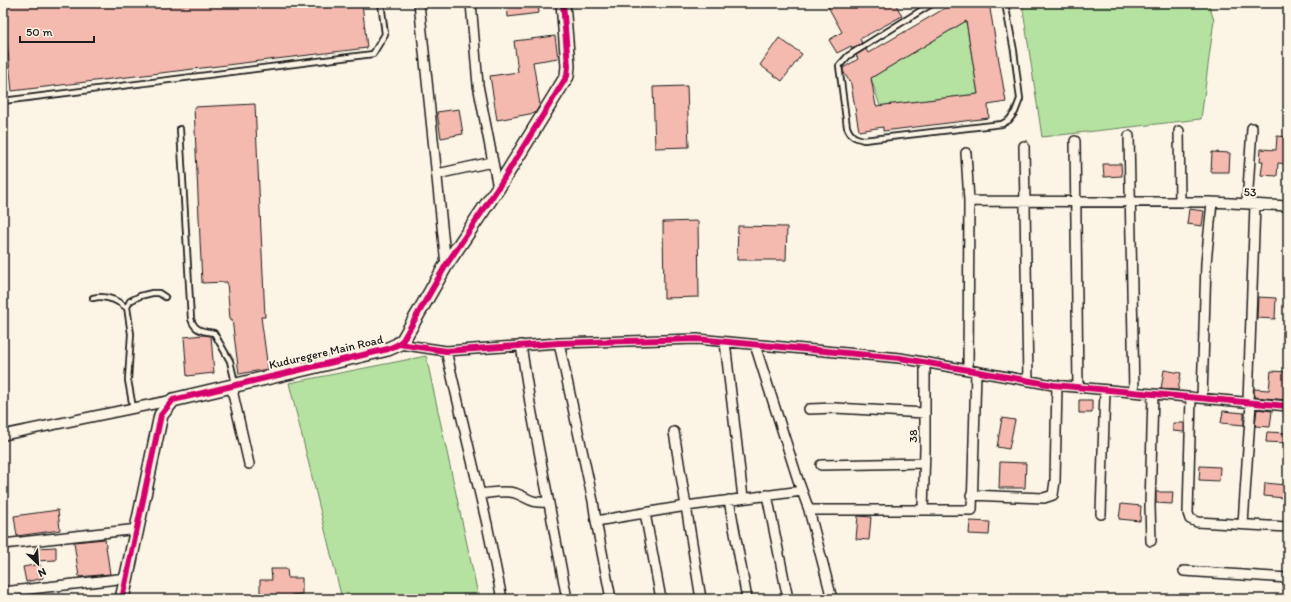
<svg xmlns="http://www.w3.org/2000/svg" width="1291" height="602" font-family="Itim,sans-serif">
  <rect width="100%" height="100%" fill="#fcf5e5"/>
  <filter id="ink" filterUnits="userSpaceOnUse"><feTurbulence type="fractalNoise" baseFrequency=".025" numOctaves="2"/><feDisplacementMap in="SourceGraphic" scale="8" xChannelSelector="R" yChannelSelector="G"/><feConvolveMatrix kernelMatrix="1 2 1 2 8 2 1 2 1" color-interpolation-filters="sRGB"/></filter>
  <g filter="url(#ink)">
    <path fill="#b5e2a1" stroke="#687f5e" d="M1022 3H1208L1214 20 1201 119 1042 137Z
      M966 21 978 94 880 106 871 78Z
      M426 356 479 599H342L289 383Z"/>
    <path fill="#f4b9af" stroke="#1c1c1c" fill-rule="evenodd" d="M3 3H362L367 48 12 91Z
      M507 3H538L539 13 508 17Z
      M826 3H895L902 16 860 39 862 43 852 49 851 46 837 53 829 40 842 32Z
      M954 3H959L960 6 978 3H989L1006 102 988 105 989 118 883 131V127L859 131 851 84 843 71V68L858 59 856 55 866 49 868 53ZM966 21 978 94 876 106 871 78Z
      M555 36 558 58 533 62 540 105 535 113 497 120 490 76 518 72 514 41Z
      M779 38 802 54 782 81 760 65Z
      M687 86 689 147 655 148 653 87Z
      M255 104 265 317H261L268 369 239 374 232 319H230L227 282 202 283 194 107Z
      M459 109 463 134 441 138 437 112Z
      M1277 136 1288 137V164L1278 163 1277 176 1261 175 1263 161H1260L1261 149 1276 150Z
      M1212 152 1230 153 1229 172H1211Z
      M1103 164H1121L1122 176 1104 177Z
      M1189 209 1204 211 1202 226 1187 224Z
      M698 221 699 297 664 298 663 222Z
      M738 226 787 227 786 260H737Z
      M1258 297 1276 298 1275 319 1257 318Z
      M204 335 211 336 214 373 187 376 184 337Z
      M1164 370 1181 373 1178 390 1161 389Z
      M1271 371 1288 372V400L1254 397V389L1269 390Z
      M1079 400H1092V413H1079Z
      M1257 409 1272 411 1270 427 1255 426Z
      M1223 411 1244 413V425L1221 423Z
      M1002 418 1015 420 1009 449 997 447Z
      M1173 423H1184V432L1173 431Z
      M1267 432 1287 433V443L1266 442Z
      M1000 462 1026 463 1025 488H999Z
      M1200 466 1220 467 1219 481 1199 480Z
      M1265 483 1285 485 1284 498 1264 496Z
      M1156 492H1173L1172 504 1156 503Z
      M1121 504 1141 506 1140 521 1119 519Z
      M58 510 60 530 17 536 14 516Z
      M858 516 871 517 869 540 856 539Z
      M970 521 990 522 989 535 969 534Z
      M105 539 110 574 79 577 74 542Z
      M56 547V560L35 561V548Z
      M40 564 43 578 26 582 23 567Z
      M271 569H287L288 578H302V594L291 595V599H277V596L260 597V580H272Z"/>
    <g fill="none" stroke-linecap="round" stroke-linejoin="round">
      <g stroke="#1c1c1c" stroke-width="8">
        <path id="lane" d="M933 3 848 56 839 66 847 127C851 137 855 138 864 140L1002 124 1009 120 1015 112 1020 99 1014 51 1005 3
          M3 101 373 54 385 34 381 3
          M180 129 191 319C195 331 202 331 214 333L230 361 235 383
          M93 298C105 295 117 300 127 308
          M133 408 128 380 131 334 127 307 130 301 140 296 152 293H159L165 297"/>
      </g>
      <g stroke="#1c1c1c" stroke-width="12">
        <path id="street" d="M419 3 446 265
          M471 3 478 85 498 188
          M1179 131 1180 202
          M1129 136 1134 392
          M1075 141 1078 387
          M1024 146 1028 381
          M966 153 969 201 968 370
          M437 174 492 162
          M969 201 1212 202 1288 206
          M1247 204 1252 128
          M725 342 743 498
          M559 343 593 501 596 521 611 599
          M399 344 446 351 559 343 697 339 900 358 1053 385 1288 406
          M521 345 530 403 567 599
          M755 345 798 480 809 510 832 599
          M446 351 487 524 502 599
          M235 385 233 394 249 464
          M1191 397 1188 513 1190 519 1197 522 1288 527
          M1202 398 1206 263 1212 202
          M1248 402 1255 204
          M809 409 835 408 925 413
          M674 432 701 599
          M3 435 173 400
          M821 465 924 463
          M480 494C491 493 504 490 515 493 531 499 529 503 548 502
          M767 495 788 599
          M971 495 1044 498 1053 495 1055 481 1057 385
          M729 500 747 599
          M809 510H972L976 372
          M923 510 925 449V363
          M645 513 661 599
          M1101 514 1105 390
          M596 521 686 506 802 491
          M1243 524 1251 403
          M1151 541 1150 506 1153 394
          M3 544 138 529
          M1184 571 1288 578
          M3 592 127 578"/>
      </g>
      <g stroke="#1c1c1c" stroke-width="16">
        <path id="secondary" d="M122 599 161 415 173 400 388 349 397 345 403 340 446 265 498 188 567 76 568 66 563 3"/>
      </g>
      <use href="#lane" stroke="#fcf5e5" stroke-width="4.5"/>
      <use href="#street" stroke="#fcf5e5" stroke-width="9"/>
      <use href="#secondary" stroke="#fcf5e5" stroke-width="13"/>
      <g stroke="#fcf5e5" stroke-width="8">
        <path id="cycleway" d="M399 344 446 351 559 343 697 339 900 358 1053 385 1288 406
          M122 599 161 415 173 400 388 349 397 345 403 340 446 265 498 188 567 76 568 66 563 3"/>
      </g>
      <use href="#cycleway" stroke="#d6006c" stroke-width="6"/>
    </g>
  </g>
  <g text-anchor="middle" stroke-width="4" stroke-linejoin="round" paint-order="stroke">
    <g font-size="12" fill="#1c1c1c" stroke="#fcf5e5">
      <text transform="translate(1250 192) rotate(3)" y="4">53</text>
      <text transform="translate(326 352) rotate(-13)" y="4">Kuduregere Main Road</text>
      <text transform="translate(913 436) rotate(-90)" y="4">38</text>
    </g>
  </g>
  <rect width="1291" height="602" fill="none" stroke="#fcf5e5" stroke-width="16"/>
  <rect x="8" y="8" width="1275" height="586" fill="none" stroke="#1c1c1c" stroke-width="1.5" filter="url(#ink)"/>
  <g transform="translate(38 564) rotate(155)" stroke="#fcf5e5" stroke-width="3" paint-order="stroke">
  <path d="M0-3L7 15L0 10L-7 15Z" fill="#1c1c1c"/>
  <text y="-6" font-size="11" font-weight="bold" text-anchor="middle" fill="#1c1c1c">N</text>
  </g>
  <path d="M20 36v6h74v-6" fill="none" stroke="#1c1c1c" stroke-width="2"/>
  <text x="26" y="36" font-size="12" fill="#1c1c1c" stroke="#fcf5e5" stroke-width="3" paint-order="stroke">50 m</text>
</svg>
